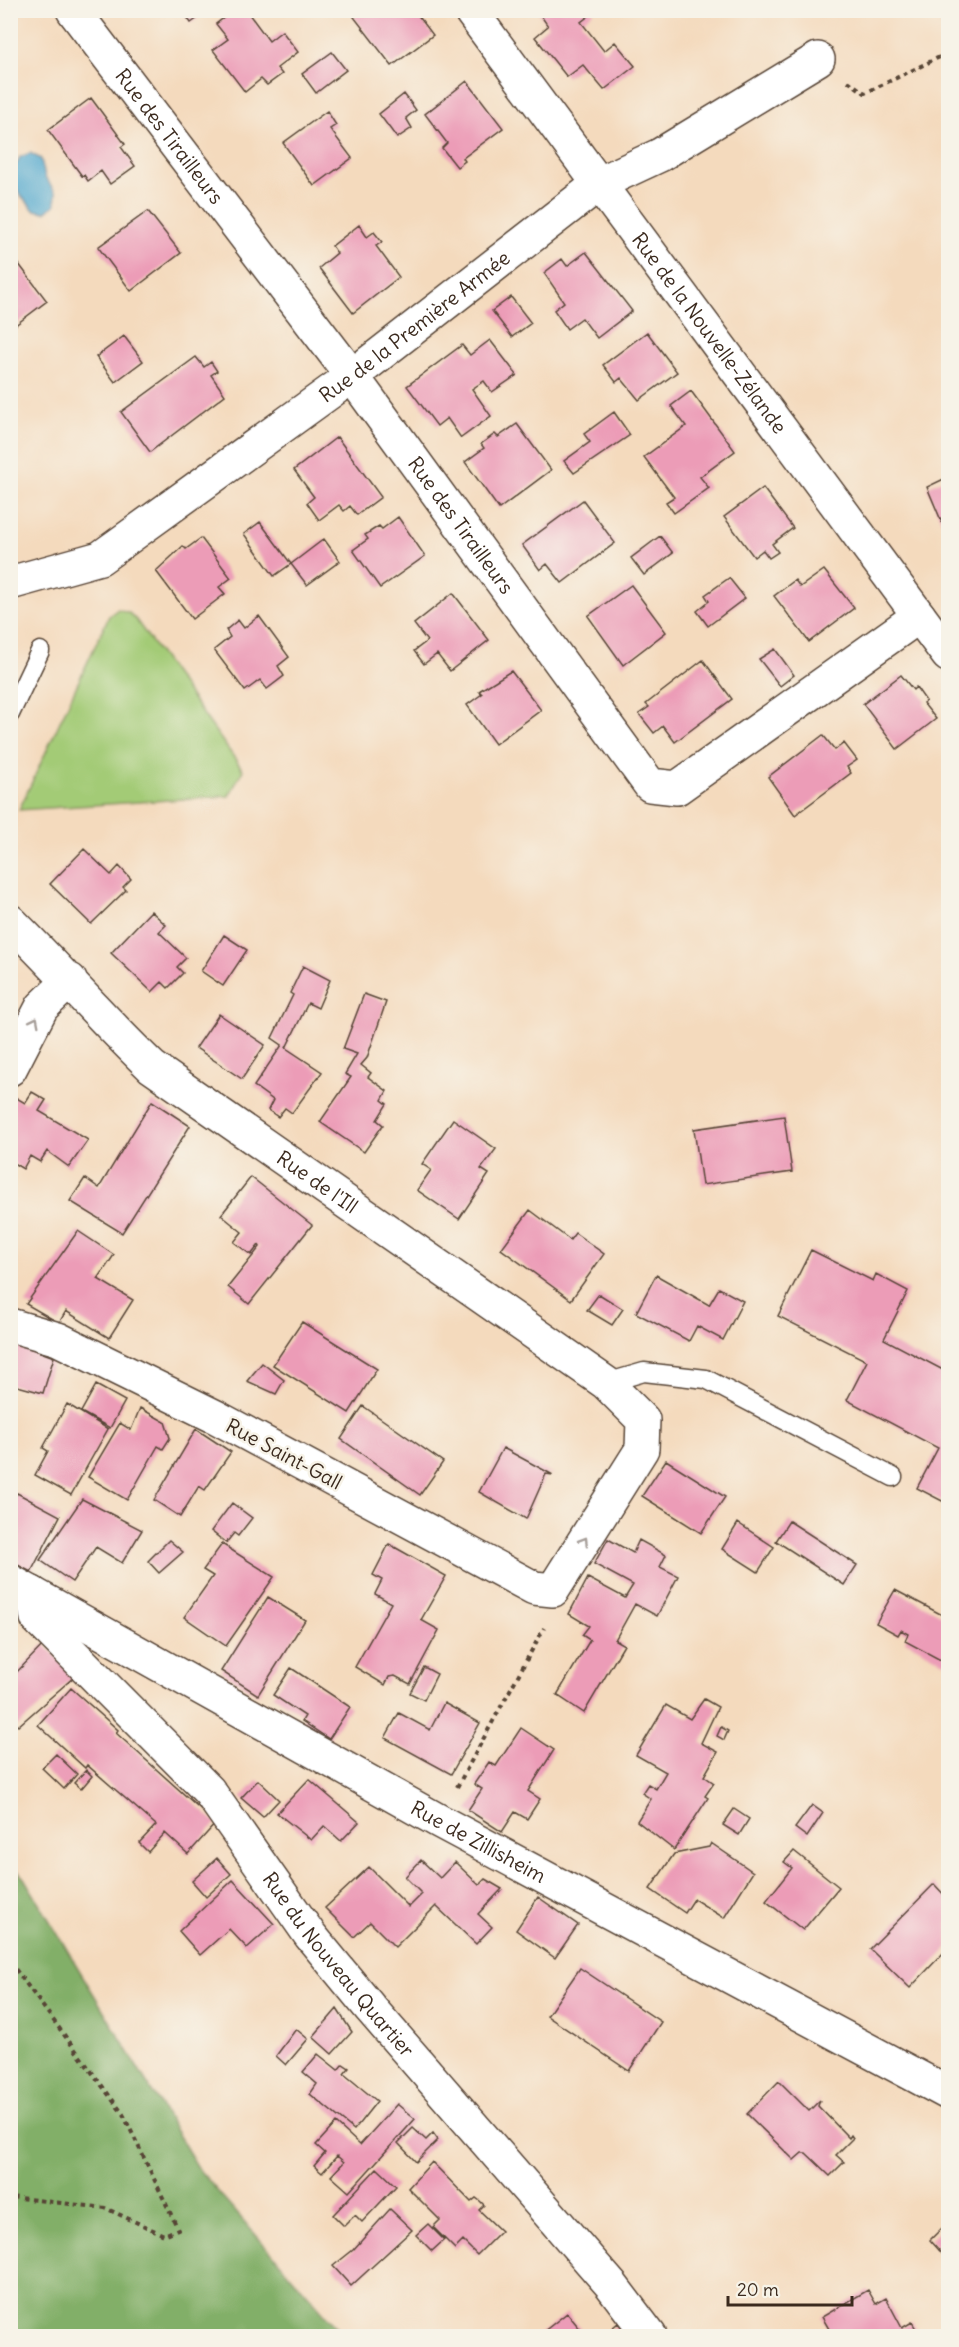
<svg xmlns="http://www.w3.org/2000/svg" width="959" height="2347" font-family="Delius,sans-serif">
  <rect width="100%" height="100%" fill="#f7f3e8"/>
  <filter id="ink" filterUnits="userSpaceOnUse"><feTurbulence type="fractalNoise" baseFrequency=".0167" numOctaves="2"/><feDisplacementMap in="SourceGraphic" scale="12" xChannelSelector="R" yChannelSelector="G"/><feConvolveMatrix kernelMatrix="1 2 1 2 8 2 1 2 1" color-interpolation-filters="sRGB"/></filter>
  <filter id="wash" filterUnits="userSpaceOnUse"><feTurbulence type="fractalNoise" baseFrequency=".008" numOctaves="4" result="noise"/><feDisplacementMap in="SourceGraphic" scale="24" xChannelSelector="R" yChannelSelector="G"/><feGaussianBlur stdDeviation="1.35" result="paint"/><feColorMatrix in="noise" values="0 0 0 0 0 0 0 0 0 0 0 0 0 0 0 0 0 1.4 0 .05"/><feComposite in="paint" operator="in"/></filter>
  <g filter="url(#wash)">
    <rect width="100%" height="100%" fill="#f4dabd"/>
    <path fill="#a3cb76" stroke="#6f7a4a" stroke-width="1.5" d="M118 609 129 613 136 620 243 770 229 796 19 810 109 616Z"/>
    <path fill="#82af67" stroke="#5e6c42" stroke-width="1.5" d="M11 1864 24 1878 200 2171 344 2336H11Z"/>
    <path fill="#52a9cf" stroke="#466a76" stroke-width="1.5" d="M30 153 41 159 45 177 56 193 55 205 45 212 34 210 19 193 15 183 11 181V169L15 167 20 157Z"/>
    <g id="blocks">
      <path fill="#ec9cb7" d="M182 10H209L191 23Z
        M234 10H246L269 41 282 31 298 52 277 68 282 74 267 85 261 79 245 92 213 50 228 39 216 24Z
        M363 10H414L433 35 392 66 354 17Z
        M537 10H592L594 12 581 22 604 51 615 42 635 66 604 90 583 65 567 77 535 37 548 26Z
        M332 52 346 70 316 93 302 74Z
        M467 81 503 128 463 158 465 161 457 167 442 148 447 143 425 114Z
        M404 94 416 110 406 118 412 128 397 138 379 114Z
        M91 98 125 144 121 147 135 166 110 184 101 171 88 181 84 175 82 176 48 130Z
        M327 111 336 125 330 129 352 158 314 186 283 143Z
        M148 211 181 253 131 291 98 247Z
        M359 225 367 237 374 232 382 242 376 246 399 277 353 313 319 268 337 253 332 246Z
        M10 246 18 256 15 259 47 301 10 329Z
        M586 252 632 311 597 338 582 318 567 329 554 310 564 302 544 273 562 259 567 266Z
        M511 297 531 323 512 337 492 311Z
        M647 332 677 372 639 400 621 378 616 382 603 365Z
        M124 336 143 361 115 382 96 357Z
        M490 340 517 375 492 392 484 381 472 389 491 416 461 438 447 418 437 426 407 386 462 345 470 355Z
        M196 357 204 367 211 362 217 371 211 375 225 395 150 452 121 412Z
        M691 391 735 451 700 477 709 488 674 513 666 502 674 497 644 457 686 426 671 406Z
        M614 412 630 435 574 473 564 461 590 442 584 434Z
        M517 424 551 470 499 509 465 462 484 448 481 444 495 434 498 437Z
        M337 437 381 497 357 515 350 506 344 511 339 505 319 520 307 503 314 497 294 470Z
        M948 477V537L927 487Z
        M763 488 793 528 772 544 778 552 769 558 763 550 754 557 724 517Z
        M583 500 615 543 562 583 547 564 540 570 522 545Z
        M398 517 425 556 380 588 353 550 368 539 365 535 379 526 382 529Z
        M260 522 291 564 324 539 340 561 307 585 291 564 274 576 244 534Z
        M660 536 673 553 644 575 631 558Z
        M201 538 231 578 219 587 225 594 192 619 156 571 183 546 186 549Z
        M824 570 854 608 809 642 774 596 795 580 800 587Z
        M729 578 745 598 708 626 697 611 709 601 705 595Z
        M631 585 666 632 623 665 588 616Z
        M453 593 489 640 450 671 437 654 424 664 414 651 427 641 414 624Z
        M259 616 289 657 278 666 284 676 267 689 260 680 245 691 214 650 230 637 226 630 238 620 244 628Z
        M775 649 794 675 780 686 759 659Z
        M703 660 732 699 675 742 663 726 654 733 639 714 649 707 646 704Z
        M511 671 541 710 495 744 467 705 482 694 479 691Z
        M901 675 913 690 916 687 926 701 923 703 936 719 897 749 863 704Z
        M823 735 835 750 844 743 857 760 847 767 851 773 795 815 768 777Z
        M84 849 111 875 119 866 131 879 123 887 126 890 91 924 50 884Z
        M151 911 166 925 159 932 186 958 177 967 183 973 168 988 162 982 152 992 111 953Z
        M224 935 247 950 223 986 201 971Z
        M303 966 330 980 318 1008 308 1003 286 1048 322 1072 292 1113 285 1108 278 1117 268 1110 273 1100 254 1086 282 1045 272 1038 293 995 290 993Z
        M364 994 386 1002 367 1058 361 1065 371 1073 368 1077 387 1091 382 1100 387 1104 377 1120 383 1125 364 1152 320 1122 351 1077 345 1074 357 1054 343 1049Z
        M219 1014 265 1045 242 1079 196 1048Z
        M32 1092 46 1100 39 1111 88 1140 69 1167 47 1151 40 1162 30 1156 23 1169 10 1161V1094L25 1103Z
        M152 1101 190 1126 122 1233 70 1201 85 1178 99 1188Z
        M784 1116 792 1172 702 1185 694 1129Z
        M453 1119 496 1149 481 1169 489 1174 459 1219 417 1190 431 1170 422 1164Z
        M251 1177 312 1225 249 1304 228 1287 260 1247 259 1245 251 1255 234 1242 242 1232 221 1215Z
        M530 1210 570 1240 575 1233 604 1254 571 1300 501 1249Z
        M78 1231 114 1255 98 1279 133 1300 109 1338 66 1311 59 1323 26 1304Z
        M811 1250 873 1281 876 1274 908 1291 884 1339 943 1370 948 1363V1504L917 1488 938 1448 847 1400 867 1361 778 1316Z
        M656 1275 709 1305 719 1288 743 1301 723 1340 697 1326 689 1341 636 1313Z
        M599 1294 623 1309 612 1325 587 1310Z
        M302 1322 377 1369 349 1413 273 1365Z
        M10 1341 54 1357 43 1393 10 1384Z
        M262 1363 284 1380 276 1394 247 1381Z
        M96 1385 125 1401 110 1428 81 1412Z
        M67 1404 108 1429 71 1495 35 1475 48 1451 43 1448Z
        M363 1406 443 1462 420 1495 341 1439Z
        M140 1408 165 1422 170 1438 163 1449 158 1446 127 1500 88 1477 120 1423 131 1430Z
        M196 1429 231 1452 205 1490 199 1486 180 1517 154 1500Z
        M503 1448 553 1475 546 1474 526 1519 479 1492Z
        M666 1460 725 1497 701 1533 642 1496Z
        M17 1493 60 1516 31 1572 10 1561V1503Z
        M82 1499 142 1530 122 1563 96 1547 72 1582 40 1560Z
        M232 1503 252 1518 238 1536 234 1533 226 1543 211 1531Z
        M789 1521 857 1565 844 1585 776 1541Z
        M738 1523 774 1547 758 1572 722 1549Z
        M608 1539 633 1553 639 1540 666 1555 660 1567 678 1576 657 1616 635 1604 615 1640 624 1645 584 1713 557 1695 590 1640 582 1635 589 1626 569 1614 588 1578 625 1598 633 1585 594 1564Z
        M169 1540 183 1552 159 1573 148 1561Z
        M222 1544 274 1577 226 1646 184 1617 213 1576 203 1570Z
        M389 1544 446 1576 421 1620 439 1630 410 1684 395 1676 389 1677 385 1685 355 1667 391 1603 375 1594 382 1580 373 1575Z
        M895 1590 948 1618V1664L905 1641 908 1634 901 1630 898 1635 876 1623Z
        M268 1597 305 1620 258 1695 221 1671Z
        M44 1644 75 1676 18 1726 10 1719V1679Z
        M424 1667 437 1674 424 1700 410 1693Z
        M291 1668 350 1707 329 1739 302 1721 305 1716 273 1695Z
        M71 1688 118 1730 116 1733 216 1823 188 1854 165 1833 148 1852 139 1843 156 1825 87 1765 85 1768 38 1725Z
        M704 1699 718 1707 701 1743 718 1752 704 1776 714 1783 705 1796 708 1798 674 1850 637 1821 651 1799 642 1793 648 1784 656 1789 666 1772 636 1755 666 1705 690 1719Z
        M444 1703 480 1723 451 1774 385 1738 399 1713 430 1730Z
        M721 1727 728 1731 724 1740 717 1736Z
        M521 1728 554 1750 528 1791 540 1799 527 1819 515 1812 502 1832 468 1810 482 1789 474 1784 489 1762 496 1766Z
        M56 1754 77 1774 64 1789 42 1768Z
        M86 1770 92 1776 81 1789 74 1783Z
        M309 1779 359 1822 341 1841 324 1826 311 1840 277 1813Z
        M258 1780 279 1800 263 1817 241 1798Z
        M812 1805 823 1813 807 1837 795 1828Z
        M734 1809 749 1819 739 1835 723 1825Z
        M711 1843 753 1872 724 1918 694 1899 685 1913 650 1889 674 1854 709 1847Z
        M794 1851 839 1887 803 1930 766 1901 792 1868 784 1862Z
        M217 1858 231 1874 206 1897 192 1881Z
        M421 1860 440 1878 455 1862 479 1885 485 1879 502 1889 478 1914 492 1927 476 1944 436 1906 395 1947 370 1922 354 1937 325 1908 369 1867 409 1907 422 1894 405 1877Z
        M233 1880 274 1924 247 1948 229 1929 200 1955 179 1931Z
        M934 1884 948 1899V1948L910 1988 870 1949Z
        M538 1897 578 1925 555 1958 516 1930Z
        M580 1968 661 2022 629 2071 547 2016Z
        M337 2009 352 2032 332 2054 313 2037Z
        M296 2029 308 2039 286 2065 276 2056Z
        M318 2054 338 2070 343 2064 349 2068 344 2074 377 2101 354 2130 310 2094 317 2084 303 2072Z
        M779 2081 809 2111 820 2100 818 2106 849 2138 851 2135 853 2138 836 2155 844 2162 830 2176 806 2153H802L794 2160 747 2114Z
        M397 2104 415 2119 349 2192 331 2176 344 2162 337 2156 322 2173 314 2166 325 2153 316 2145 336 2123 360 2145Z
        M413 2128 426 2140 433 2133 438 2140 416 2162 398 2143Z
        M432 2162 471 2202 476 2198 480 2201 484 2205 479 2210 501 2231 477 2255 463 2241 455 2249 433 2227 440 2220 408 2188Z
        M377 2168 396 2186 362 2222 355 2215 344 2226 333 2215Z
        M390 2209 412 2230 351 2286 333 2266 353 2250Z
        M948 2222V2260L930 2240Z
        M428 2224 444 2240 432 2251 416 2235Z
        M868 2290 876 2304 886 2298 902 2328 912 2322 920 2336H833L822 2317Z
        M567 2313 586 2336H538Z
        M618 2323 629 2336H602Z"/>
    </g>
  </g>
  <g filter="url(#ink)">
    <use href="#blocks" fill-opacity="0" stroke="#574436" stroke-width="1.5"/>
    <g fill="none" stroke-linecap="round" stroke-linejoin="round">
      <g stroke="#574436" stroke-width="21">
        <path id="service" d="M10 714 40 651
          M606 1383 644 1372 706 1379 893 1477"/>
      </g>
      <g stroke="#574436" stroke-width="36">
        <g id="minor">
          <path id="s1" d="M73 10 352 376 650 785 677 788 919 616"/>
          <path id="s2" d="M470 10 948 655"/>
          <path id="s3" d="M10 583 100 558 352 376 600 183 660 155 818 59"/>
          <path id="s4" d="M10 921C59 969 103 1020 152 1067L606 1383 643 1420 642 1449 553 1590 534 1588 216 1417 58 1339 10 1325"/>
          <path d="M10 1069 42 1007 70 980"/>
          <path id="s5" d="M10 1581 439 1821 948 2093"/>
          <path id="s6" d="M32 1593 37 1618 209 1791 310 1935 371 2009 612 2286 650 2336"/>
        </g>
      </g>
      <path stroke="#574436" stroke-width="4" stroke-dasharray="4.5 4.5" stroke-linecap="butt" d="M848 81 865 93 948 53
        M457 1787 544 1628
        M10 1962 123 2114 178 2229 164 2235 105 2208 10 2197"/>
      <use href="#service" stroke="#fff" stroke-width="18"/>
      <use href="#minor" stroke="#fff" stroke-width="33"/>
    </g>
    <defs><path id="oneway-chevron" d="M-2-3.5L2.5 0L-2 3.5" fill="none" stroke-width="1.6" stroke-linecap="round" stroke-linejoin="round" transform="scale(1.5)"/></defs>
    <g stroke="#a79f9a">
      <use href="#oneway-chevron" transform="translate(35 1021) rotate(-63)"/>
      <use href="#oneway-chevron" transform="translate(584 1541) rotate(-58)"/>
    </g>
  </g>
  <g text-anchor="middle" stroke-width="5" stroke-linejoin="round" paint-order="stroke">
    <g font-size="20" fill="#3b2a1e" stroke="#f7f3e8">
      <text dy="7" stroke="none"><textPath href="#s1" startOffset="159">Rue des Tirailleurs</textPath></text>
      <text dy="7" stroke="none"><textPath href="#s3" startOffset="484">Rue de la Première Armée</textPath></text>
      <text dy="7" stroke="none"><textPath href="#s2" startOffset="402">Rue de la Nouvelle-Zélande</textPath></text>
      <text dy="7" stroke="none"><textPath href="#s1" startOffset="645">Rue des Tirailleurs</textPath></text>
      <text dy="7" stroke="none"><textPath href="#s4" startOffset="405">Rue de l'Ill</textPath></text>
      <text transform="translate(284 1454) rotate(28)" y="7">Rue Saint-Gall</text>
      <text dy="7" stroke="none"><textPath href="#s5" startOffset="536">Rue de Zillisheim</textPath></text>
      <text dy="7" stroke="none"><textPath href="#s6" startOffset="486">Rue du Nouveau Quartier</textPath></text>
    </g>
  </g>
  <rect width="959" height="2347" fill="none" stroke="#f7f3e8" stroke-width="36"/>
  <path d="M728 2296v9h124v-9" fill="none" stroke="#3b2a1e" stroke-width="3"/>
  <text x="737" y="2296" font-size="18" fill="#3b2a1e" stroke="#f7f3e8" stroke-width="4.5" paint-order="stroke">20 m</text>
</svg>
